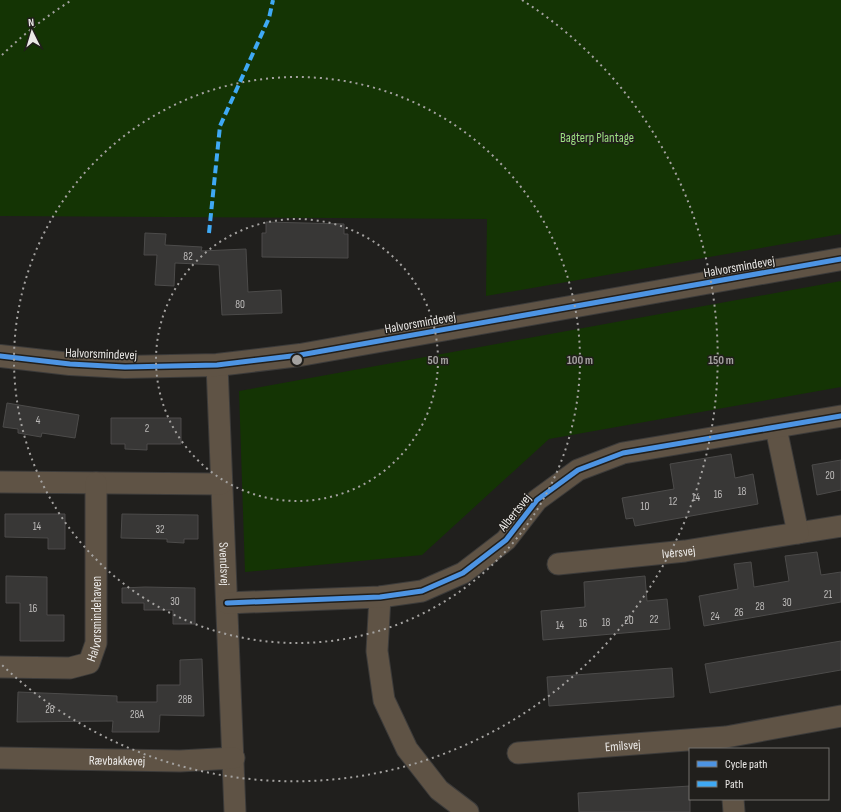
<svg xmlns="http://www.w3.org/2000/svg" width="841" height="812" font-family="'Sofia Sans Condensed',sans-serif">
  <rect width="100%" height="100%" fill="#201f1d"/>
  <path fill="#143404" d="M0 0H841V234L486 296 487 219 0 216Z
    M841 281V387L549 439 422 555 245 572 239 391Z"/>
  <path fill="#383736" stroke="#4c4b4a" d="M266 222 344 224V234H348V258L262 257V233H266Z
    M145 233 166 234 165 245 202 247 201 251 246 249 248 292 281 290 282 313 222 315 219 265 175 263 174 286 155 285 157 255H144Z
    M7 403 79 415 75 438 42 433 41 437 18 433V429L3 427Z
    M111 418H181V444H147V450L125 449V444H111Z
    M731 454 735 478 753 474 758 504 635 526 633 518 626 519 622 498 674 489 670 464Z
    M841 460V490L817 495 812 465Z
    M5 514H65V549H48V538L5 537Z
    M122 514 198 515V539H184V543L167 542V539L121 538Z
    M817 552 821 575 841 572V602L704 626 699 596 738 589 734 564 751 562 754 587 789 581 785 556Z
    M6 576 47 577V615H64V641H20V603H6Z
    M645 576 647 601 667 599 670 629 543 640 541 611 585 607 584 582Z
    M145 587 195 588V624H173V610H144V603H122V588Z
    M841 641V670L710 693 705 664Z
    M202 659 204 716 160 715 159 732H112L113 721 17 722 18 692 117 696V702H157V685H180V660Z
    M672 668 674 697 549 706 547 677Z
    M690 786V812H579L578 793Z"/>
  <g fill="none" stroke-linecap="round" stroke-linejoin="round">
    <g stroke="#3c3b3a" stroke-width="23">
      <g id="minor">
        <path id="s1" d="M217 365 235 812"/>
        <path d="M0 482 221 484"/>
        <path d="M798 533 841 526"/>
        <path id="s2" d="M558 564 685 551 798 533 776 428"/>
        <path d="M380 597 377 651 384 700 407 749 439 790 468 812"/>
        <path d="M227 603 380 597 422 591 463 573 506 540 537 500 578 470 623 453 841 416"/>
        <path id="s3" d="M0 667 70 668 89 663 96 643V483"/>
        <path id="s4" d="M518 753 726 737 841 716"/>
        <path id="s5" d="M0 758 180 761 234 758"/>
        <path d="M733 799 734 812"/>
      </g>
    </g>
    <g stroke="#3c3b3a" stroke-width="24">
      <path id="tertiary" d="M0 356 70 364 125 367 217 365 300 355 841 259"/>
    </g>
    <use href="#minor" stroke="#5f5345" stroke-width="21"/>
    <use href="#tertiary" stroke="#5f5345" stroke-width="22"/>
    <path stroke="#3fa9f5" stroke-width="4" stroke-dasharray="8 4" stroke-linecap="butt" d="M209 233 220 126 269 18 273 0"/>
    <g stroke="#211f1c" stroke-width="8">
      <path id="cycleway" d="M0 356 70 364 125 367 217 365 300 355 841 259
        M227 603 380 597 422 591 463 573 506 540 537 500 578 470 623 453 841 416"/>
    </g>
    <use href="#cycleway" stroke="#4d94e3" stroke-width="5"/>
  </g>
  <g fill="none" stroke="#a4a2a0" stroke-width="2" stroke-dasharray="2 4">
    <circle cx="297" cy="360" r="141"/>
    <circle cx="297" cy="360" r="283"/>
    <path d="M2 55A424 424 0 0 1 72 0M522 0A424 424 0 1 1 2 665"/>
  </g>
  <g text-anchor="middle" stroke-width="3" stroke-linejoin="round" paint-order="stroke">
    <g font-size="11" fill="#bebcbb">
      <text x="188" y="260">82</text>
      <text x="240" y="308">80</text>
      <text x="38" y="424">4</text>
      <text x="147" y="432">2</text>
      <text x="830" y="479">20</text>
      <text x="742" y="495">18</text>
      <text x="718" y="498">16</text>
      <text x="696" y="501">14</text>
      <text x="673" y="505">12</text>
      <text x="645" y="510">10</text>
      <text x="37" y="530">14</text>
      <text x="160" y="533">32</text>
      <text x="828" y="598">21</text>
      <text x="175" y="605">30</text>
      <text x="787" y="606">30</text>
      <text x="760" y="610">28</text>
      <text x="33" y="612">16</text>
      <text x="739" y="616">26</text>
      <text x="715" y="620">24</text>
      <text x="654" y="623">22</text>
      <text x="629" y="624">20</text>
      <text x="606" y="626">18</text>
      <text x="583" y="627">16</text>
      <text x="560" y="629">14</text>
      <text x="185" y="703">28B</text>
      <text x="50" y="713">26</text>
      <text x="137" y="718">28A</text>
    </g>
    <g font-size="13" fill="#9ce180" stroke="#211f1c">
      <text x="597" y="142">Bagterp Plantage</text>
    </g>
    <g font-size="13" fill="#ebe9e7" stroke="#211f1c">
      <text transform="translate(739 266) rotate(-10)" y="5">Halvorsmindevej</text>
      <text transform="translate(420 322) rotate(-10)" y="5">Halvorsmindevej</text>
      <text transform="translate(101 353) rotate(2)" y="5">Halvorsmindevej</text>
      <text transform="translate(514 512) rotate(-51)" y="5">Albertsvej</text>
      <text dy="5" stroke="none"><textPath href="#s2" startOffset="121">Iversvej</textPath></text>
      <text dy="5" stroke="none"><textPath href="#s1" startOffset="199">Svendsvej</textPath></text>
      <text dy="5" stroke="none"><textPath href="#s3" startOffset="135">Halvorsmindehaven</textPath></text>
      <text dy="5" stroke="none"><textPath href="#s4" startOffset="105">Emilsvej</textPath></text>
      <text dy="5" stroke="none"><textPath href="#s5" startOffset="117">Rævbakkevej</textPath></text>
    </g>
  </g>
  <circle cx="297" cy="360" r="6" fill="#a4a2a0" stroke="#211f1c" stroke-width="2"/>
  <g font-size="12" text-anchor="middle" font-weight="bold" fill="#a4a2a0" stroke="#211f1c" stroke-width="3" stroke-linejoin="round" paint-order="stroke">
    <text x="438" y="364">50 m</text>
    <text x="580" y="364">100 m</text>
    <text x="721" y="364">150 m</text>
  </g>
  <rect x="689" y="748" width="140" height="52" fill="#211f1c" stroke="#72706d"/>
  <rect x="697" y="761" width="20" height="6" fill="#4d94e3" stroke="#72706d"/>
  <text x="725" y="768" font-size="12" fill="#ebe9e7">Cycle path</text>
  <rect x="697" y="781" width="20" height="6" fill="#3fa9f5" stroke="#72706d"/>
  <text x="725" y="788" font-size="12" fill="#ebe9e7">Path</text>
  <g transform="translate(32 32) rotate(355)" stroke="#211f1c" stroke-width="3" paint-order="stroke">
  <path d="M0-3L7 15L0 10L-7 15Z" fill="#ebe9e7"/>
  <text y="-6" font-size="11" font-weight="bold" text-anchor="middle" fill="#ebe9e7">N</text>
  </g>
</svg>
